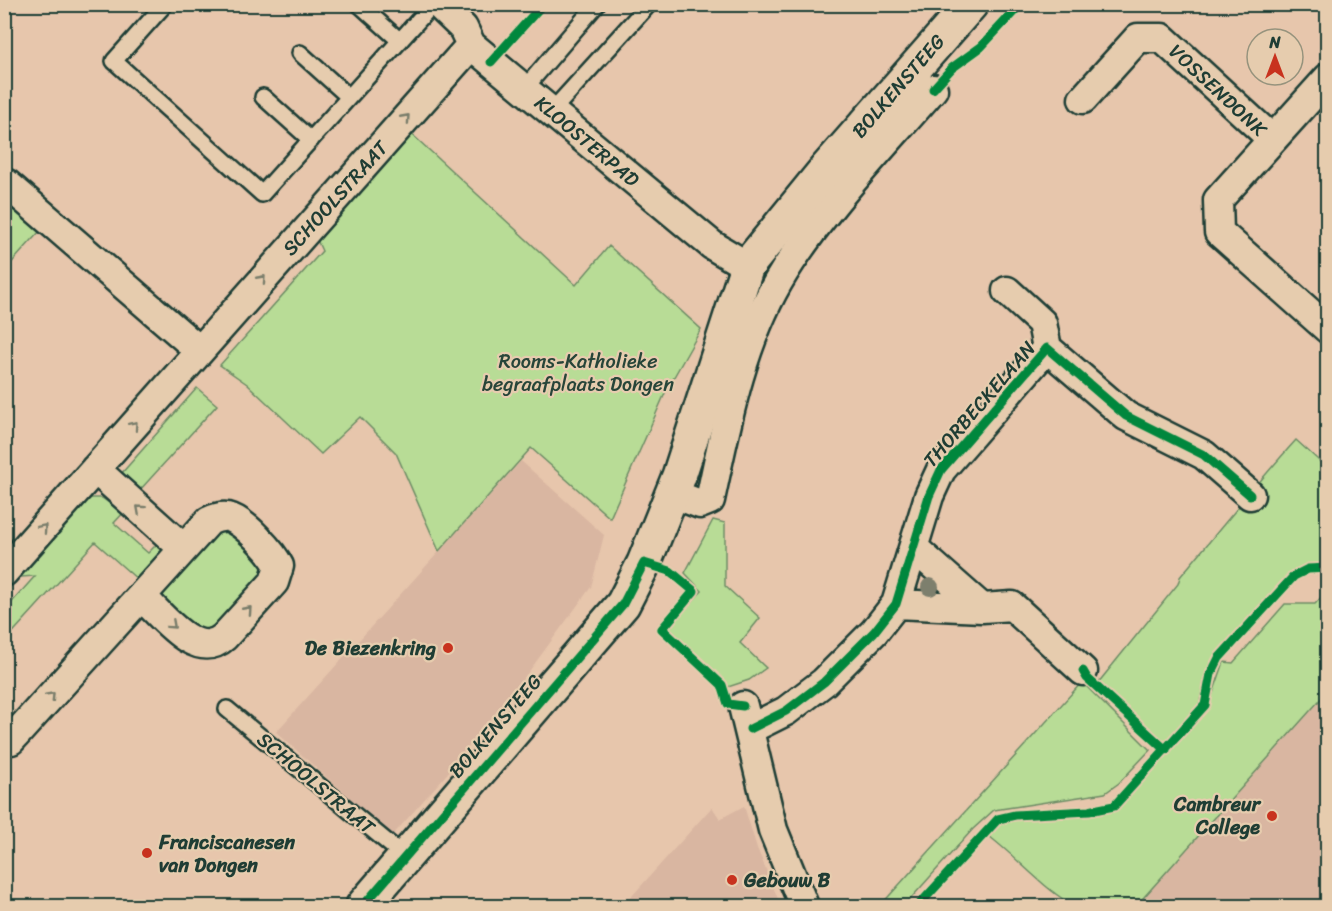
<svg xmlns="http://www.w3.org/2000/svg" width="1332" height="911" font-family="Sriracha,sans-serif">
  <rect width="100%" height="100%" fill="#e7c6ac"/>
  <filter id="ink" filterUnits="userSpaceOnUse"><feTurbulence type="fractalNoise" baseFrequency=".0167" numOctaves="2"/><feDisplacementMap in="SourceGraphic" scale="12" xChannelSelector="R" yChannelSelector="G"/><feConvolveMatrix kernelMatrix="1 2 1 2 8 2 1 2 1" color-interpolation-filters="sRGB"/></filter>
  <g filter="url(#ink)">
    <path fill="#d9b6a1" d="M521 461 604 535 591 587 530 670 446 775 392 836 276 732Z
      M1327 692V906H1136L1198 838Z
      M744 806 757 848 781 906H623L712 807 720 819Z"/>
    <path fill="#b8dc96" stroke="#6c8c65" stroke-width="1.5" d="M404 127 576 285 609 246 701 329 666 391 610 518 531 448 439 551 396 453 360 417 321 454 247 384 220 365 322 251 312 229Z
      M4 197 40 231 5 270H4Z
      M197 388 217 405 140 490 121 474Z
      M1296 440 1327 468V563L1307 565 1290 573 1214 658 1206 674 1199 705 1166 744 1098 683 1178 584 1180 577C1219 531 1256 484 1296 440Z
      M92 498H102L120 511 124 506 127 509 114 523 148 553 160 541 164 551 138 580 95 542 5 641V610L35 576 6 578 85 500Z
      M713 520 725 523V586L760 618 740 643 766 668 749 680 728 687 667 629 702 591 685 573Z
      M229 526 270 567 206 638 161 599V594L211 533Z
      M1327 591V692L1136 906C1121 907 1087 911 1074 905 1048 894 1013 853 986 834 1003 816 1038 816 1062 817L1063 815 1110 809 1120 805 1210 702 1224 662 1233 663 1285 604H1315Z
      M1082 682 1150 750 1119 783 1105 793 994 810 973 829 904 906H880Z"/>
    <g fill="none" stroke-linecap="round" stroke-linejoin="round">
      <g stroke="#1f3d34" stroke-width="20">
        <path id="service" d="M165 4 114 61 262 194 433 4
          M359 4 400 41
          M300 53 349 97
          M524 89 597 4
          M263 97 311 140
          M551 112 649 4
          M227 709 404 856"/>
      </g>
      <g stroke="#1f3d34" stroke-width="33">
        <path id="minor" d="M438 4 463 28 471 45 712 245 747 266
          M1328 78 1218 200 1219 232 1328 329
          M1083 99 1138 38H1162L1272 139
          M7 184 199 350
          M1007 291 1042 323 1047 348
          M95 469 183 548
          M671 493 700 504 710 500C726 426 740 348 778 282 817 215 882 148 933 89
          M914 548 982 608
          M4 572 471 45
          M896 604 982 608 1012 606 1083 671
          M743 706 773 830 804 906
          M750 729 786 711 824 682 874 632 896 604 929 496 941 470 1047 348 1126 416 1204 455 1250 495
          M11 740 209 521C215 518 221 516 228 517 243 520 273 553 279 566L274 582 224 637C196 662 163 616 142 597"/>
      </g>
      <g stroke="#1f3d34" stroke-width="38">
        <path id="tertiary" d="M363 906 623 604 644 563 679 476 747 266 826 169 971 4"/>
      </g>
      <use href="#service" stroke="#e6ccae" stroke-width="15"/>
      <use href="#minor" stroke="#e6ccae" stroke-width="28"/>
      <use href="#tertiary" stroke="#e6ccae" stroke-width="33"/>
      <g stroke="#e6ccae" stroke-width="13">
        <path id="cycleway" d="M491 62 543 4
          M933 89 952 68 981 47 1021 4
          M1083 671 1087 678 1166 750
          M750 729 786 711 824 682 874 632 896 604 929 496 941 470 1047 348 1126 416 1204 455 1250 495
          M363 906 623 604 644 563 670 571 694 591 662 629 722 685 728 704 743 706
          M918 906 998 819 1015 815 1089 811 1114 806 1205 705 1211 674 1219 658 1294 576 1308 569 1328 568"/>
      </g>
      <use href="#cycleway" stroke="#00873e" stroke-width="9"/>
    </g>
    <circle fill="#7d7f6d" cx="930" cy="587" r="9"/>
    <defs><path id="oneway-chevron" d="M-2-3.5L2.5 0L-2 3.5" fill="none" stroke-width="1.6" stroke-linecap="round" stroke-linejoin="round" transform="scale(1.5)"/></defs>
    <g stroke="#797d6b">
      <use href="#oneway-chevron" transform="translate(406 118) rotate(-48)"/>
      <use href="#oneway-chevron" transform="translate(262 279) rotate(-48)"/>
      <use href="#oneway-chevron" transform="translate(134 425) rotate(-49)"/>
      <use href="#oneway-chevron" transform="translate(140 509) rotate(-138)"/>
      <use href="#oneway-chevron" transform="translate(43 528) rotate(-49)"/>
      <use href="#oneway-chevron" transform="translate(248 610) rotate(-48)"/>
      <use href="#oneway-chevron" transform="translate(172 625) rotate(42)"/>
      <use href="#oneway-chevron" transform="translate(51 696) rotate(-47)"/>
    </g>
  </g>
  <g fill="#c8321e" stroke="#e6ccae" stroke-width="2">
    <circle cx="448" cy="648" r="6"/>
    <circle cx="1272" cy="816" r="6"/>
    <circle cx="147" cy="853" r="6"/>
    <circle cx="732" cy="880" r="6"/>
  </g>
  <g text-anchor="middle" stroke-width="4.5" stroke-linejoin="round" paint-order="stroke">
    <g font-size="20" fill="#1f3d34" stroke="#e6ccae">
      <text transform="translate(898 86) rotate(-49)" y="7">BOLKENSTEEG</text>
      <text transform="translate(1218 90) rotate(43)" y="7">VOSSENDONK</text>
      <text transform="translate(587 141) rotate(40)" y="7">KLOOSTERPAD</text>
      <text transform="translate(335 198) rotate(-48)" y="7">SCHOOLSTRAAT</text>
      <text transform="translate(979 404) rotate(-49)" y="7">THORBECKELAAN</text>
      <text transform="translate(495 726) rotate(-49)" y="7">BOLKENSTEEG</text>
      <text transform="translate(316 783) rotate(40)" y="7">SCHOOLSTRAAT</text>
    </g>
    <g font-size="20" fill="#274539" stroke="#e6ccae">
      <text x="578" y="368">Rooms-Katholieke<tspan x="578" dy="23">begraafplaats Dongen</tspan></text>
    </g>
    <g font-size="20" font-weight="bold" fill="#1f3d34" stroke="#e6ccae" text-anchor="end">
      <text x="436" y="655">De Biezenkring</text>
      <text x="1260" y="811">Cambreur<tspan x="1260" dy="23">College</tspan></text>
      <text x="159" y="849" text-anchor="start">Franciscanesen<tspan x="159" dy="23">van Dongen</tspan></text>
      <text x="744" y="887" text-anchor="start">Gebouw B</text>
    </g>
  </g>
  <rect width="1332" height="911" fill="none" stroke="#e6ccae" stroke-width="24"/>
  <rect x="12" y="12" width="1308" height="887" fill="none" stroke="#1f3d34" stroke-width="2" filter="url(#ink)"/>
  <g transform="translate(1275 57)"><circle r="28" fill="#e6ccae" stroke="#96937d" stroke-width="1.5"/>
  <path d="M0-4.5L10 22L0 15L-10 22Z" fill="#c8321e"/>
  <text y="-9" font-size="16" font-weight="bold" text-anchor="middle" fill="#1f3d34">N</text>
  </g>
</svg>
